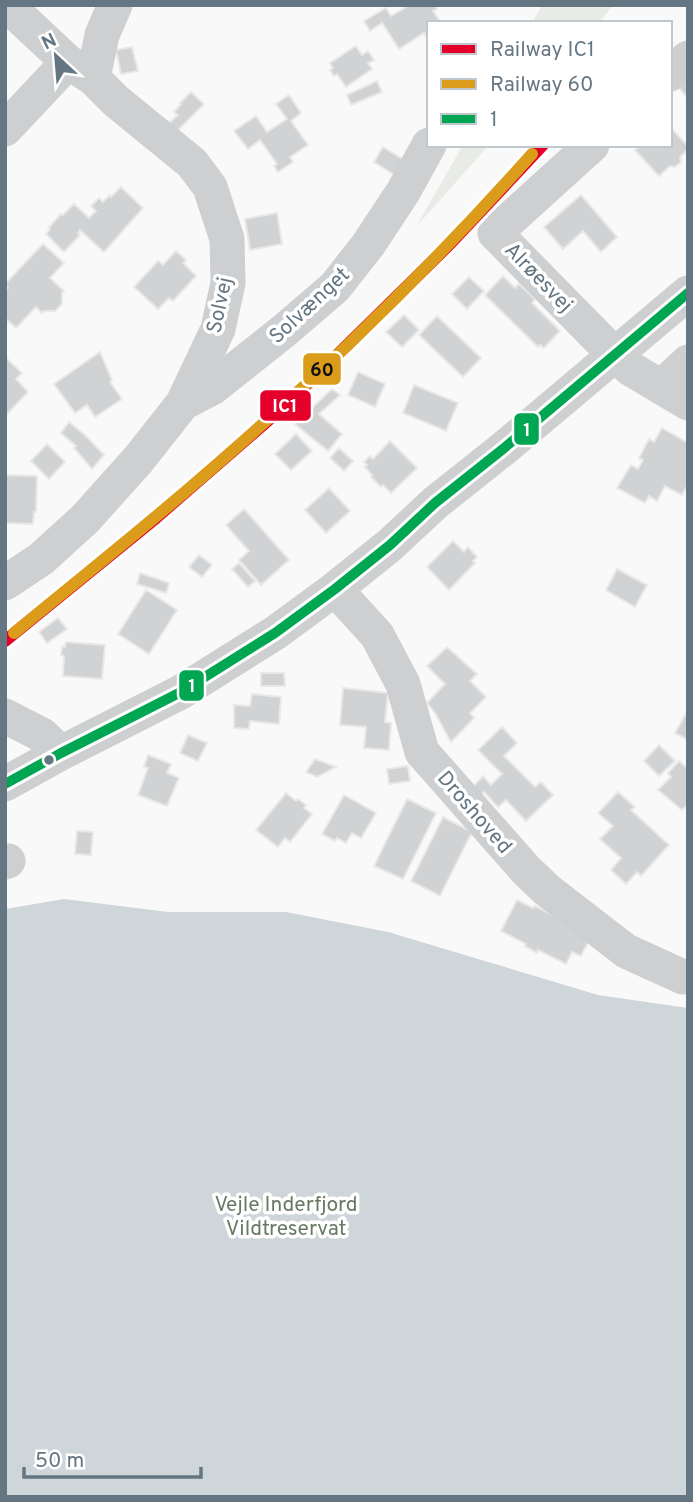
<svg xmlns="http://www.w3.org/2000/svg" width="693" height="1502" font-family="Overpass,sans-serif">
  <rect width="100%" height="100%" fill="#f9f9f9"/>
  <path fill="#e8ebe6" d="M542 5H613L599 23H532Z
    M463 145H489L416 227Z"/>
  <path fill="#ced6d9" d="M64 899 168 912H286L388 932 598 995 688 1008V1497H5V909Z"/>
  <path fill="#d0d2d3" stroke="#e8e8e8" stroke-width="2" d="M405 5H435L437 9 433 11 441 23H429V41L424 33 399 49 382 23 370 31 364 21 386 8 391 16 406 7Z
    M356 46 362 55 368 51 374 60 368 63 372 69 346 87 337 74 334 76 330 70 333 68 330 63Z
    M132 47 138 71 121 74 116 50Z
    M688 80V98L679 88Z
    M377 81 382 92 351 105 347 95Z
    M191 92 204 104 177 131 169 123 178 115 174 112 181 104 180 103Z
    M289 95 301 113 291 121 308 145 290 157 293 162 278 172 274 166 277 164 260 140 248 149 234 131 256 116 267 132 287 119 276 104Z
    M670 127 688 146V149L680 157 681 162 675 167 670 166 659 176 635 150 641 145H670Z
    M383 147 407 162 398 177 374 162Z
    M121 187 143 208 104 252 80 230 78 233 80 235 64 252 46 234 50 229 49 227 61 214 63 215 74 204 89 218 96 211 91 206 99 198 103 202 110 195 111 197Z
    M581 195 617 237 601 252 583 231 563 249 544 227Z
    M277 213 282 244 250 250 245 219Z
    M43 244 64 263 50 278 64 291 62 293V304L55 311H44L42 313 36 307 16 328 5 318V291L8 288 5 284Z
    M176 251 186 260 183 263 196 276 173 301 169 298 158 309 134 287 158 261 163 265Z
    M503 276 515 288 519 284 535 299 532 303 560 331 544 348 540 345 538 347 485 295Z
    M469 277 484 291 467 309 452 294Z
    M404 315 419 330 402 347 386 332Z
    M437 316 481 358 463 377 419 335Z
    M100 352 112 380 110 382 122 399 95 417 87 405 75 413 54 384Z
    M5 357 22 373 16 379 28 392 5 416Z
    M358 372 385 384 375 407 348 395Z
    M414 385 458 403 446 431 403 413Z
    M332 389 340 395 319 414 342 434 328 451 295 424Z
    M69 422 86 436 104 455 92 469 74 448 76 446 61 433Z
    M662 428 688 443V484L682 495 665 486 657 501 649 496 645 503 617 488 631 465 638 469 643 460 639 458 649 439 654 442Z
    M296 434 312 451 291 470 275 454Z
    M390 441 417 468 391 493 383 485 381 487 371 477 372 475 365 467 367 465 364 462 370 456 373 459Z
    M47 444 65 462 49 479 31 461Z
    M339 448 353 461 344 471 330 458Z
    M5 475 37 476 36 512H34L33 524 5 523Z
    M329 488 350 511 326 533 305 510Z
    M244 509 289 560 261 585 239 560 249 551 226 525Z
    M453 541 464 552 468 547 477 557 473 561 475 563 449 590 427 567Z
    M199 555 212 565 202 577 189 567Z
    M239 563 255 581 248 587 232 569Z
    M617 569 647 585 635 607 606 590Z
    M140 573 169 583 166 593 137 584Z
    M146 590 177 610 149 654 118 634Z
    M58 618 67 629 47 643 39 632Z
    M66 642 105 645 102 679 63 676 64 656 61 655 62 647H65Z
    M447 647 477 674 470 681 486 697 470 713 474 718 451 742 435 713 427 703 445 684 427 666Z
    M261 673H284L285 686H261Z
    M343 688 388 693 385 722 391 723 389 750 364 748 366 727 340 725Z
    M252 694 281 697 279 724 250 721 249 729 234 728V705L250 706Z
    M688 710V740L675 733Z
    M502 727 517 743 504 756 535 787 541 782 553 795 526 821 506 800 498 807 484 792 480 796 472 788 483 776 491 785 502 774 478 750Z
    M188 735 207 743 198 761 180 753Z
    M659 745 675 761 659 776 644 761Z
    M148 755 171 764 167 773 179 778 167 806 138 795 148 768 144 767Z
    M315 759 336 767 317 777 306 772Z
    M679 761 688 769V804L682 810 658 790 671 777 668 773Z
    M408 766 410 781 389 784 387 769Z
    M618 792 635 807 631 810 669 845 641 876 637 872 626 884 611 870 621 858 600 839 613 826 598 813Z
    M286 793 296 801 298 799 306 805 304 808 312 814 290 842 285 838 278 847 256 830Z
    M344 795 376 813 361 838 352 833 346 843 337 838 335 841 322 834Z
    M407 799 436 813 403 879 374 866Z
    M443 817 472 832 440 896 411 881Z
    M77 831 93 832 91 855 75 854Z
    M517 900 533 908 535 906 592 935 581 956 572 952 566 964 538 950 537 953 525 946 526 944 501 931Z"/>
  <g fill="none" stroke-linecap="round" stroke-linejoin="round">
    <path stroke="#cecfd0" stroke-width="35" d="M7 5 68 62 93 78
      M670 74 688 58
      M5 129 68 62
      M592 145 495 233 615 355 631 369 688 403
      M661 387 688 362
      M183 403 212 388 285 330 335 287 368 245 403 192 429 145
      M5 583 41 559 85 519 138 460 183 403 218 329 228 283 227 239 210 187 192 163 116 101 93 78 102 35 115 5
      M335 589 377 635 403 684 422 752 526 870 547 890 626 951 683 977
      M5 716 42 735 61 753
      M5 784 61 753 181 692 275 633 335 589 390 545 435 503 503 449 688 293
      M5 862 8 861"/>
    <g stroke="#fff" stroke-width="16">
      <path id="bus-1" d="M5 784 61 753 181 692 275 633 335 589 390 545 435 503 503 449 688 293"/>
    </g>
    <use href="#bus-1" stroke="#00a651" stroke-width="10"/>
    <g stroke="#fff" stroke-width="18">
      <path id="rail-1" d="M5 641 156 518 286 405 451 243 543 145"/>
    </g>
    <g stroke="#fff" stroke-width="18">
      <path id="rail-2" d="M14 633C81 578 149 524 214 467 327 369 433 265 532 154"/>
    </g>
    <use href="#rail-1" stroke="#e4002b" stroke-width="12"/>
    <use href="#rail-2" stroke="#da9c1a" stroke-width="12"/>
  </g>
  <circle fill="#657683" stroke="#fff" stroke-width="2.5" cx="49" cy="760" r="6"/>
  <g text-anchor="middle" stroke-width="7" stroke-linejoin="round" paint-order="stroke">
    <g font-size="21" fill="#657683" stroke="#fff">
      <text transform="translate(539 277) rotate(46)" y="7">Alrøesvej</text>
      <text transform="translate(219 305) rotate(-78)" y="7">Solvej</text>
      <text transform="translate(309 305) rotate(-43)" y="7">Solvænget</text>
      <text transform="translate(475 812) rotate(49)" y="7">Droshoved</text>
    </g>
    <g font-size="21" fill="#687a64" stroke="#fff">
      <text x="286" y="1211">Vejle Inderfjord<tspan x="286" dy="24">Vildtreservat</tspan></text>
    </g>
  </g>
  <g stroke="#fff" stroke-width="2.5">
    <rect x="302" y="352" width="40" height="34" rx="7" fill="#da9c1a"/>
    <rect x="259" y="389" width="53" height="33" rx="7" fill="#e4002b"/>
    <rect x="513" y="412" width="27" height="34" rx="7" fill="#00a651"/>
    <rect x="178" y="669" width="27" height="33" rx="7" fill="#00a651"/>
  </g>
  <g font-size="19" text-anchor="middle" font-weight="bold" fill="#fff">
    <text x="285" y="412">IC1</text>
    <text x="527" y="436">1</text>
    <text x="192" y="692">1</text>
  </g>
  <g font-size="19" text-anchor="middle" font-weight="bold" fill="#111">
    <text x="322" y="376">60</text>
  </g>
  <rect width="693" height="1502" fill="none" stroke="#657683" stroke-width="14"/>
  <rect x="427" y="21" width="245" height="126" fill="#ffffff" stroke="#c1c8cd" stroke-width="2"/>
  <rect x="441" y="44" width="35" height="10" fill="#e4002b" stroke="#c1c8cd" stroke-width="2"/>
  <text x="490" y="56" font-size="21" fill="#657683">Railway IC1</text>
  <rect x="441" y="79" width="35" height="10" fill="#da9c1a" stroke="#c1c8cd" stroke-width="2"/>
  <text x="490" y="91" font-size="21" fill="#657683">Railway 60</text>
  <rect x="441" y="114" width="35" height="10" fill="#00a651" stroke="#c1c8cd" stroke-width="2"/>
  <text x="490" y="126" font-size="21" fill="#657683">1</text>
  <g transform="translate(56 56) rotate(334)" stroke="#ffffff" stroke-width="5" paint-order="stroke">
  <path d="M0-5L12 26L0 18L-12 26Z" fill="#657683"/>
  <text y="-10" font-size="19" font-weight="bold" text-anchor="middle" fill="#657683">N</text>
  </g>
  <path d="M24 1467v10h177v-10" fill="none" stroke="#657683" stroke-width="3.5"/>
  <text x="35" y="1467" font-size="21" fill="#657683" stroke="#ffffff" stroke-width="5" paint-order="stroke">50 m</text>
</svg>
